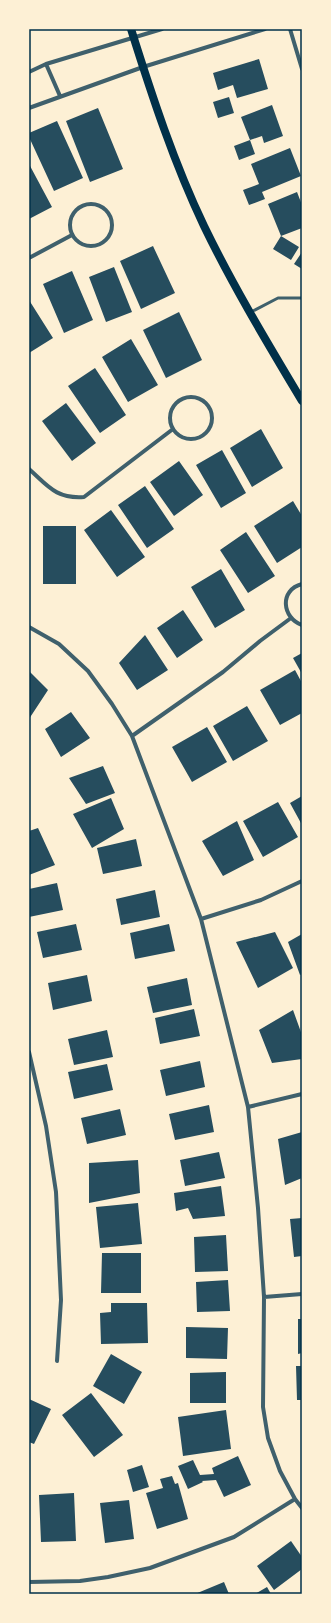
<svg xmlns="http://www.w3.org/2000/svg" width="331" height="1623" font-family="Manrope,sans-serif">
  <rect width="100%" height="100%" fill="#fdf0d5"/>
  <path fill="#264d5e" d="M259 59 268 89 237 98 233 85 218 90 213 73Z
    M229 97 234 113 218 118 213 102Z
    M272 105 283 136 264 143 262 136 250 140 241 117Z
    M98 108 123 169 90 182 66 121Z
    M57 121 83 178 54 191 29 137V133Z
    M250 140 255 154 239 160 234 146Z
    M290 148 301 176 262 192 265 199 249 205 243 190 259 184 251 164Z
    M29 164 52 207 29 219Z
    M297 192 302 205V228L281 236 268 204Z
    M281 236 299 247 291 260 273 249Z
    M153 246 175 293 141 309 120 261Z
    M302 252V269L294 264Z
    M114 267 132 312 106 322 89 277Z
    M72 271 93 320 64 333 43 284Z
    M29 300 53 338 29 353Z
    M179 312 202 360 166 378 143 330Z
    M131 339 158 385 128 402 102 357Z
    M95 368 126 415 100 433 68 386Z
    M66 403 96 443 72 461 42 421Z
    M261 429 283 468 252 487 230 448Z
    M222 450 246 493 221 508 196 465Z
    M179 461 203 495 174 516 150 482Z
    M145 486 174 529 147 548 118 505Z
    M293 501 302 516V547L277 563 254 526Z
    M111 510 145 557 117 577 84 530Z
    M43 526H76V584H43Z
    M246 532 275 576 248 593 220 550Z
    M221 569 245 610 215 628 191 587Z
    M183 610 203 640 177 658 157 628Z
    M145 635 168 670 137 690 119 663Z
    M302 653V674L293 658Z
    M295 670 302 683V713L280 725 260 690Z
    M29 671 48 690 29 719Z
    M247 706 268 741 233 761 213 726Z
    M71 712 90 738 61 757 45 729Z
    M207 727 227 762 192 782 172 747Z
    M103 766 115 793 86 804 69 778Z
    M302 796V825L290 803Z
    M111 798 124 829 92 848 73 814Z
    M278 802 298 837 263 857 243 821Z
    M237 821 254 860 223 876 202 841Z
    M38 828 55 865 29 875V831Z
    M136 839 142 866 103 874 97 848Z
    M57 883 63 910 29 917V889Z
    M155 890 160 917 121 925 116 899Z
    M76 924 82 950 43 958 37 932Z
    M169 924 175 951 135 959 130 933Z
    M275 932 293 968 258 988 236 942Z
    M302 934V974L300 975 288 942Z
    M87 975 92 1001 53 1010 48 983Z
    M187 978 192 1005 153 1013 147 987Z
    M194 1009 200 1036 160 1044 155 1018Z
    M293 1010 302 1035V1059L272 1063 259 1030Z
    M107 1030 113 1057 74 1065 68 1039Z
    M200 1061 205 1087 166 1096 160 1070Z
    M107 1064 113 1090 74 1099 68 1072Z
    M209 1105 214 1132 175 1140 169 1114Z
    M120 1109 126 1135 87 1144 81 1118Z
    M302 1132V1178L285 1185 278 1139Z
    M219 1152 225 1178 185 1186 180 1160Z
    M138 1160 140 1193 89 1203V1163Z
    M221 1186 225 1216 193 1219 188 1208 176 1211 174 1193Z
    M138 1203 142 1244 100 1248 96 1207Z
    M302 1218V1256L294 1257 290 1219Z
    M226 1235 228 1271 195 1272 194 1237Z
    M102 1253H141V1293H101Z
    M228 1280 230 1311 197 1312 196 1282Z
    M111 1303H147L148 1343 101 1344 100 1313 111 1312Z
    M298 1319H302V1353L298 1354Z
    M186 1327 228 1328 227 1359 186 1358Z
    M111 1354 142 1372 124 1404 93 1386Z
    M296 1366H302V1400H297Z
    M226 1372V1403H190V1373Z
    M91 1393 123 1435 94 1457 62 1415Z
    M29 1399 51 1409 34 1444 29 1442Z
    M226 1410 231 1449 183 1456 178 1417Z
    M238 1456 251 1485 224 1497 216 1480 202 1481 203 1482 188 1489 178 1466 193 1460 200 1475 214 1474 212 1468Z
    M142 1465 149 1487 133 1492 127 1470Z
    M172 1476 175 1484 178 1483 188 1519 157 1529 146 1493 163 1488 160 1479Z
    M74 1493 76 1541 41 1542 39 1495Z
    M129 1500 134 1539 105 1543 100 1503Z
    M291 1541 302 1557V1569L274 1590 257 1566Z
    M224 1582 229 1594H195Z
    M267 1587 271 1594H255Z"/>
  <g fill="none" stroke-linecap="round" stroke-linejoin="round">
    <path stroke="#3f606c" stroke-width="3" d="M251 312 278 298H302"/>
    <path stroke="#3f606c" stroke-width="4" d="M290 29 302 69
      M46 64 60 96
      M29 72 46 64 162 29
      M29 108 143 67 265 29
      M70 225a21 21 0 1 1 42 0a21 21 0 1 1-42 0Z
      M29 258 72 235
      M170 418a21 21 0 1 1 42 0a21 21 0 1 1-42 0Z
      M29 469C48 486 56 499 84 497L173 429
      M302 584C279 590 282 618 302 625
      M29 627 59 644 88 671 112 704 132 736 201 919 248 1107 258 1208 264 1297 263 1407 268 1438 280 1471 295 1499 302 1508
      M132 736 223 672 260 641 291 618
      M201 919 261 900 302 881
      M29 1052 46 1126 56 1192 61 1300 57 1361
      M248 1107 302 1094
      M264 1297 302 1294
      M29 1582 80 1581 108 1577 150 1568 234 1537 295 1499"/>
    <path stroke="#003049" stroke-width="8" d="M131 29C152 96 174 163 204 226 233 286 268 344 302 401"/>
  </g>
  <rect width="331" height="1623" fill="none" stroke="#fdf0d5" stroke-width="60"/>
  <rect x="30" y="30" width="271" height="1563" fill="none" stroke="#003049" stroke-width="1.5"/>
</svg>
